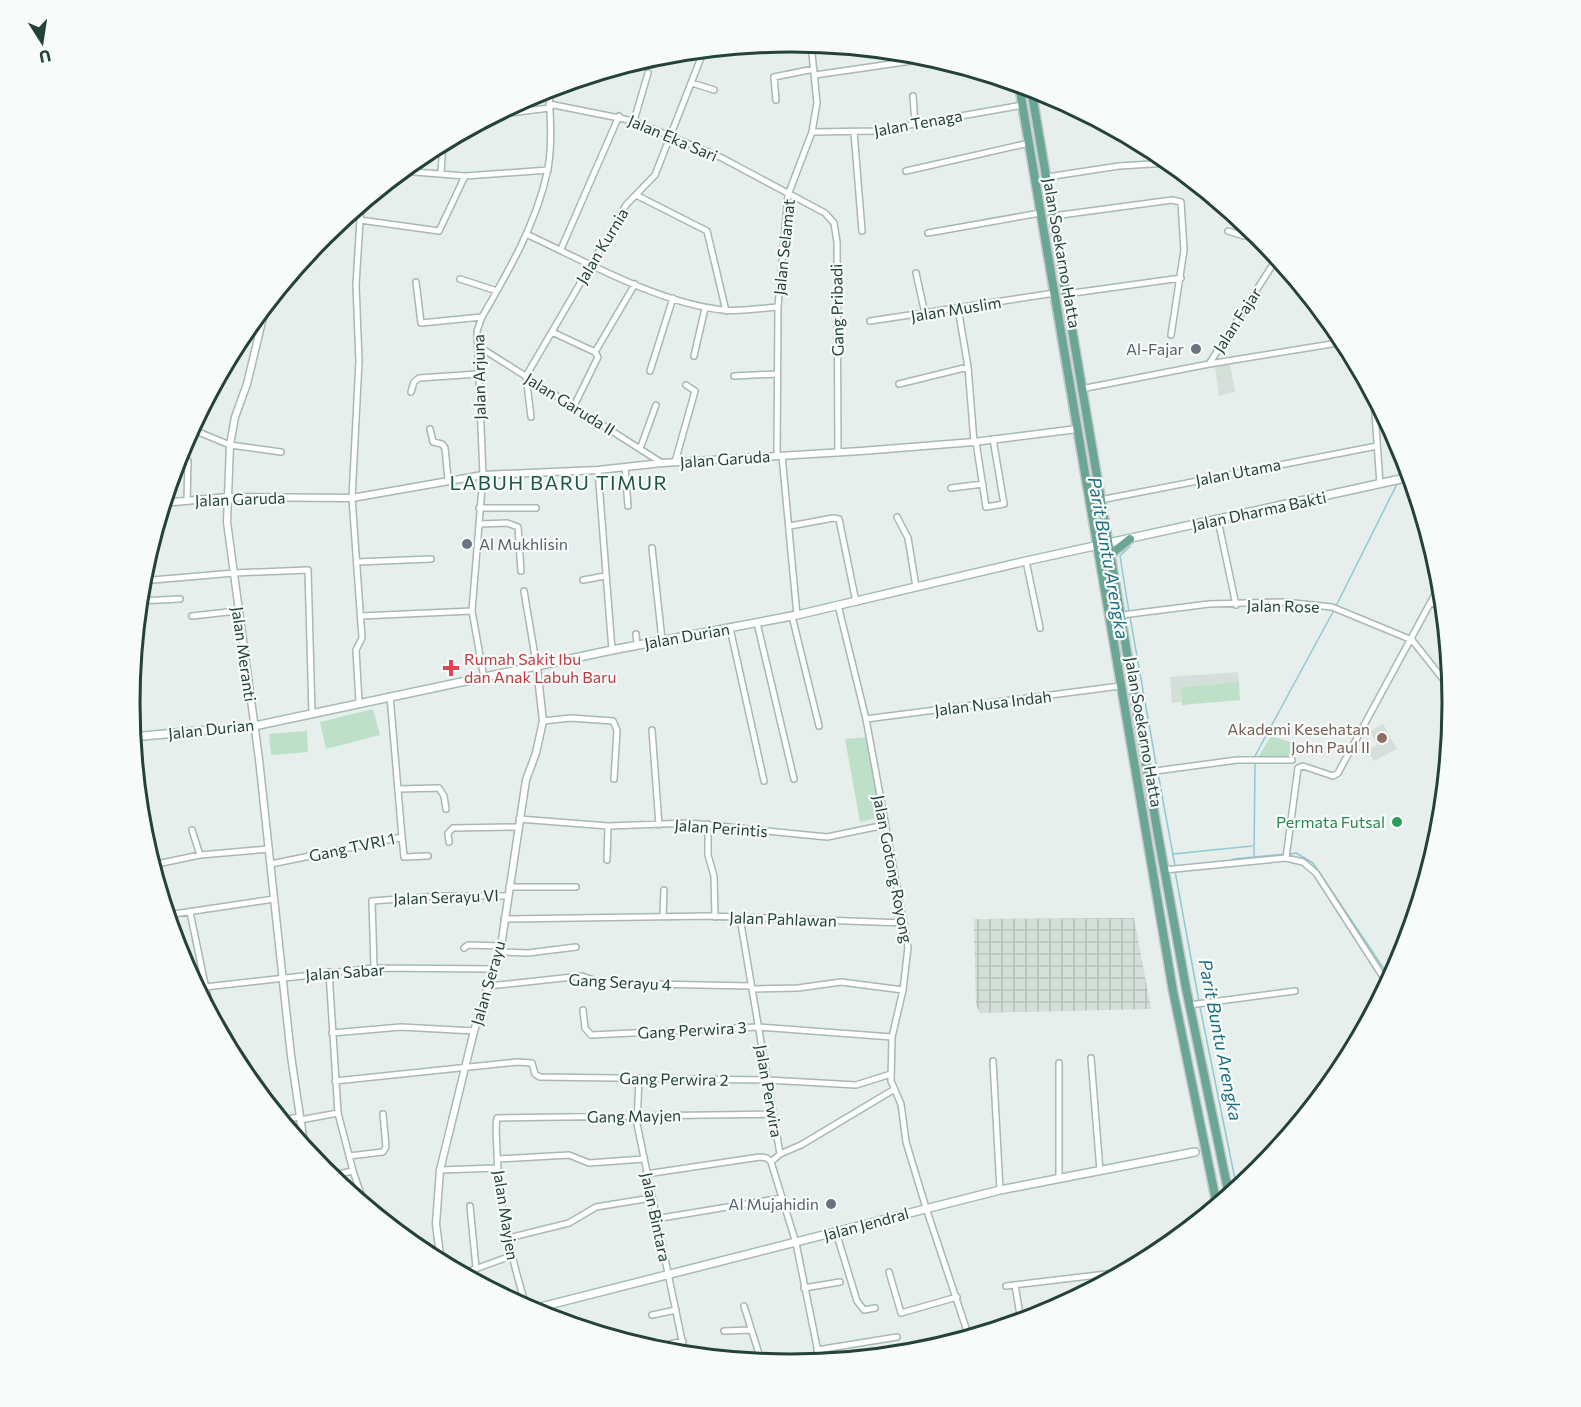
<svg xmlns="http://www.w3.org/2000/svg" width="1581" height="1407" font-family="Commissioner,sans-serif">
  <defs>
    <pattern id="industrial-grid" width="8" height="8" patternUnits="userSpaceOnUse" patternTransform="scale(1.5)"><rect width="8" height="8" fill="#d4dfda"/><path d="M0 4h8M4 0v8" fill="none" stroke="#b6c1bc"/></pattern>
  </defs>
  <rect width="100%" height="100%" fill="#e6efeb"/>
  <path fill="#d4dfda" d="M1230 364 1235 392 1219 396 1215 367Z
    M1238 672 1239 682 1181 687 1182 702 1172 703 1170 677Z
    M1383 724 1397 749 1374 761 1367 750 1377 745 1370 731Z"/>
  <path fill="url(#industrial-grid)" d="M1134 918 1151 1009 980 1013 976 1005 974 919Z"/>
  <path fill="#bfe0c8" d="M1239 682 1240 700 1182 705 1181 687Z
    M373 709 380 735 326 749 320 722Z
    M307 731 308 752 271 755 269 734Z
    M1271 736 1294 743 1290 757 1259 756Z
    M871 737 886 816 860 822 845 739Z"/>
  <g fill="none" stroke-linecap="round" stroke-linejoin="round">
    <path stroke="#8ec9d4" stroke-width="1.5" d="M1014 83 1018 103
      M1018 108 1024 142
      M1025 147 1072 426
      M1073 430 1083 488
      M1399 477 1403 454
      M1336 606 1398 482
      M1129 612 1120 556 1130 546
      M1130 617 1157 769
      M1111 652 1116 683
      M1117 688 1166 973
      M1255 756 1334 610
      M1158 768 1254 757
      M1158 773 1175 866
      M1173 854 1252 846
      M1290 854 1296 853 1313 863 1390 978
      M1254 856 1255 762
      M1233 859 1285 854
      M1175 871 1199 1002
      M1200 1007 1237 1189
      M1173 1013 1178 1036
      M1179 1041 1183 1061
      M1198 1133 1213 1209"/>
    <g stroke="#a8b8b2" stroke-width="8">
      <path id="minor" d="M815 75 932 58
        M692 83 714 90
        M913 96 915 124
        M776 100 774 77 814 69
        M549 104 634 121 722 158 825 213 834 223 837 242 838 453
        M495 115 549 108
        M634 121 648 73
        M812 132 876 131 1023 105
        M854 132 862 231
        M402 171 465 176 548 170
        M906 171 1029 143
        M441 173 443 143
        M1047 177 1119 166 1169 163
        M636 195 707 231 726 311
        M1053 216 1172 200 1181 202 1184 250 1171 335
        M360 220 439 231 465 176
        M1228 231 1244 236 1251 230
        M928 233 1040 213
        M526 234C585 261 658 303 723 310 741 312 761 308 778 307
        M561 249 619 116
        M916 273 925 314
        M460 279 497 291
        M416 282 421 323 482 317
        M1066 294 1181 278
        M958 308 968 367 974 442
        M870 321 1055 293
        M249 326 260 329
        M552 332 595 352 598 357 574 406
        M478 346 662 463
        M595 352 635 284
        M694 356 705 308
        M1209 364 1344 342
        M650 371 673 298
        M734 376 777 374
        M899 384 968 367
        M1081 389 1209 364 1277 258
        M411 392 414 382 419 378 478 374
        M1374 399 1380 484
        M531 417 526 376 626 205 655 175 704 50
        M191 429 230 445 281 452
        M430 429 433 442 442 444 445 448 448 479
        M976 442 986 507 1004 504 993 439
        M640 449 656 405
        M777 455 778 307 788 195 812 132 817 103 811 44
        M782 456 797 615
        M675 462 695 391 686 385
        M625 467 628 506
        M598 470 612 650
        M951 488 983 484
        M1100 500 1377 446
        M187 501 188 461
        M479 508H536
        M897 517 908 538 916 587
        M1218 520 1236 605
        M480 524 507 523 518 527 521 571
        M790 526 833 518 839 519 856 602
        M652 548 662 640
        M1026 561 1040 628
        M357 562 431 559
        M583 580 605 576
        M141 581 234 573 308 570 312 713
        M524 591 537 668
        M139 601 180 599
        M1432 602 1443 611
        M838 605 866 719 908 947 903 990 892 1037 891 1081 901 1104 906 1142 926 1208 969 1337
        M1122 615 1209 604 1284 602 1332 607 1412 640 1450 688
        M192 616 237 611
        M361 616 472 611
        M792 616 819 726
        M757 623 794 779
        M730 628 764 781
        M636 634 637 645
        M484 678 472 611 483 475 477 331 482 317C508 272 536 224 547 173 553 147 550 115 549 89
        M359 702 356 650 362 638 352 498 359 361 356 285 361 204
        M866 719 1120 686
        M543 721 571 718 613 721 617 730 614 779
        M652 730 659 825
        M1148 772 1237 760H1292
        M398 789 439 788 444 796 446 809
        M519 819 608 826 689 823 827 837 885 825
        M708 824V855L714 876 715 917
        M192 830 200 855
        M402 837 404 857 428 856
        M449 842 448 833 453 828 517 827
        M1286 858 1298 768 1303 766 1333 776 1338 773 1440 585
        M607 860 608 826
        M271 864 402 837 390 696
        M152 865 200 855 269 849
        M1164 870 1286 858 1303 862 1316 873 1387 983
        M509 887H576
        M190 912 212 1018
        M167 915 274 899
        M663 916 664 890
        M740 918 780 1154
        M504 919 710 916 904 923
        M464 948 468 945 501 946
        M500 952 528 953 576 947
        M374 968 372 901 439 896H507
        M329 972 338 1113 353 1171 365 1206
        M489 986 582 976 602 983 751 986
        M196 988 374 968 495 969
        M752 989 798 988 841 982 903 990
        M1189 1005 1295 991
        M583 1010 585 1028 591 1035 758 1027 892 1037
        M332 1033 401 1027 474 1031
        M1091 1058 1100 1171
        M993 1061 1000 1190
        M639 1078 637 1124 685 1355
        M335 1081 517 1062 532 1063 535 1074 540 1077 768 1080 856 1085 891 1074
        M281 1120 300 1117
        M300 1120 338 1113
        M349 1156 383 1152 386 1147 383 1114
        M498 1159 569 1155 589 1163 644 1159
        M440 1170 497 1168
        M646 1174 760 1157 767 1158 771 1162
        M328 1176 353 1171
        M1059 1177V1063
        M470 1206 476 1268
        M655 1219 782 1198
        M836 1232 857 1301 864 1310 875 1308
        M508 1238 569 1223 596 1207 651 1198
        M429 1256 439 1251
        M889 1272 901 1313 957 1297
        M461 1274 511 1256
        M1015 1285 1021 1321
        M1006 1286 1123 1272
        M804 1288 840 1282
        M527 1309C511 1258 499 1208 497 1154 497 1143 495 1128 497 1118L773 1114
        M652 1315 676 1310
        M724 1331 750 1330
        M649 1349 683 1341
        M817 1350 897 1337
        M723 1358 754 1361 760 1357 744 1306
        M820 1362 796 1243 771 1162 780 1154 801 1145 893 1090"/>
    </g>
    <g stroke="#a8b8b2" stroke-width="9">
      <path id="tertiary" d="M266 305 247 384 235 417 230 445 227 522 259 759 291 1056 305 1150
        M163 503 228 497 352 498 483 475 598 470 662 463 861 451 974 442 1077 429
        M441 1263 436 1224 440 1170 474 1031 501 946 526 780 536 753 543 721 537 668"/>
    </g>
    <g stroke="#a4bbb3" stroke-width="10">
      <path id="secondary" d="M132 737 254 726 612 650 797 615 1026 561 1410 477
        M529 1310 1000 1190 1195 1152"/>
    </g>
    <g stroke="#c2cac8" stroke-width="11">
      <path id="primary" d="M1019 85 1173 991 1217 1205
        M1031 88 1158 835 1186 988 1229 1195
        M1110 555 1130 539"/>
    </g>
    <use href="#minor" stroke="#fff" stroke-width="5"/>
    <use href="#tertiary" stroke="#fff" stroke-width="6"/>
    <use href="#secondary" stroke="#fff" stroke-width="7"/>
    <use href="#primary" stroke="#6aa596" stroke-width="8"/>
  </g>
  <g fill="#6b7280" stroke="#f7fbf9" stroke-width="2">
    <circle cx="1196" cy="349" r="6"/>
    <circle cx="467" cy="544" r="6"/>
    <circle cx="831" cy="1204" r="6"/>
  </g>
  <path fill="#e0444e" stroke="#f7fbf9" stroke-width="2" d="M448 659h6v6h6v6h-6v6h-6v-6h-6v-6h6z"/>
  <circle fill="#8d6e63" stroke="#f7fbf9" stroke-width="2" cx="1382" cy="738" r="6"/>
  <circle fill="#2e9e5b" stroke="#f7fbf9" stroke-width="2" cx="1397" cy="822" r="6"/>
  <g text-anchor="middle" stroke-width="4.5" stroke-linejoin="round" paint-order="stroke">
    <g font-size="16" fill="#24423a" stroke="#f7fbf9">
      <text transform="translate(918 123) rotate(-10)" y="6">Jalan Tenaga</text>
      <text transform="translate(673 138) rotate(23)" y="6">Jalan Eka Sari</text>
      <text transform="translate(602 246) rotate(-59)" y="6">Jalan Kurnia</text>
      <text transform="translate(784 247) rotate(-84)" y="6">Jalan Selamat</text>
      <text transform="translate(1062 253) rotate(80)" y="6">Jalan Soekarno Hatta</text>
      <text transform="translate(956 309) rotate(-9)" y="6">Jalan Muslim</text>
      <text transform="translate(837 310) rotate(-91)" y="6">Gang Pribadi</text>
      <text transform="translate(1237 320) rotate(-57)" y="6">Jalan Fajar</text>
      <text transform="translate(479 377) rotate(-91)" y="6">Jalan Arjuna</text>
      <text transform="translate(570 404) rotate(32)" y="6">Jalan Garuda II</text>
      <text transform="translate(725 459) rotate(-4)" y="6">Jalan Garuda</text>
      <text transform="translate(1238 472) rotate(-11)" y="6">Jalan Utama</text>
      <text transform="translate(240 499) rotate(-2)" y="6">Jalan Garuda</text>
      <text transform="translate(1259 511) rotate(-12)" y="6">Jalan Dharma Bakti</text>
      <text transform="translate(1283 606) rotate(1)" y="6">Jalan Rose</text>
      <text transform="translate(687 636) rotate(-10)" y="6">Jalan Durian</text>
      <text transform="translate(244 654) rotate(82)" y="6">Jalan Meranti</text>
      <text transform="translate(993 703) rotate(-7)" y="6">Jalan Nusa Indah</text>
      <text transform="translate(211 729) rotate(-6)" y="6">Jalan Durian</text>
      <text transform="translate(1144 732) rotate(80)" y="6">Jalan Soekarno Hatta</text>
      <text transform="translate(721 828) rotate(4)" y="6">Jalan Perintis</text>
      <text transform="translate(352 847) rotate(-12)" y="6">Gang TVRI 1</text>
      <text transform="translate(893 869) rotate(79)" y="6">Jalan Gotong Royong</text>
      <text transform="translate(446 897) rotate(-2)" y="6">Jalan Serayu VI</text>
      <text transform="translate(783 919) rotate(2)" y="6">Jalan Pahlawan</text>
      <text transform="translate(345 972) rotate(-4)" y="6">Jalan Sabar</text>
      <text transform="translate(620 982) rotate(3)" y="6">Gang Serayu 4</text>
      <text transform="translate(488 983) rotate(-74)" y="6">Jalan Serayu</text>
      <text transform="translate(692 1030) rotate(-3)" y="6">Gang Perwira 3</text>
      <text transform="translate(674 1079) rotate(1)" y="6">Gang Perwira 2</text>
      <text transform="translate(769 1091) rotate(80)" y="6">Jalan Perwira</text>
      <text transform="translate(634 1116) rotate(-1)" y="6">Gang Mayjen</text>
      <text transform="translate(506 1215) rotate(81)" y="6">Jalan Mayjen</text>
      <text transform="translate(656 1217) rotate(78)" y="6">Jalan Bintara</text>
      <text transform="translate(866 1224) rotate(-15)" y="6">Jalan Jendral</text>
    </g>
    <g font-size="16" fill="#5b616d" stroke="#f7fbf9" text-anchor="end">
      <text x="1184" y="355">Al-Fajar</text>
      <text x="479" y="550" text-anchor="start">Al Mukhlisin</text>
      <text x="819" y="1210">Al Mujahidin</text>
    </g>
    <g font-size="16" fill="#be3a42" stroke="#f7fbf9" text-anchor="start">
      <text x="464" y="665">Rumah Sakit Ibu<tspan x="464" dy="18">dan Anak Labuh Baru</tspan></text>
    </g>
    <g font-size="16" fill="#785e54" stroke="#f7fbf9" text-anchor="end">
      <text x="1370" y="735">Akademi Kesehatan<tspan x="1370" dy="18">John Paul II</tspan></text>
    </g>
    <g font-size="16" fill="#27864d" stroke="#f7fbf9" text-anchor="end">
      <text x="1385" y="828">Permata Futsal</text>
    </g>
    <g font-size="18" font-style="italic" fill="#1c6f80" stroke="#f7fbf9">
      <text transform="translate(1108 558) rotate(80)" y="6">Parit Buntu Arengka</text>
      <text transform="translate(1220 1040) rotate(79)" y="6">Parit Buntu Arengka</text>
    </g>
    <g font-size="20" letter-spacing="1.5" fill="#1f5548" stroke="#f7fbf9">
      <text x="559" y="490">LABUH BARU TIMUR</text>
    </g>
  </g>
  <path d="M0 0H1581V1407H0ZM140 703a651 651 0 1 1 1302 0a651 651 0 1 1-1302 0Z" fill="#f7fbf9" fill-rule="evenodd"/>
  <path fill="none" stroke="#24423a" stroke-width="3" d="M140 703a651 651 0 1 1 1302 0a651 651 0 1 1-1302 0Z"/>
  <g transform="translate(42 42) rotate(168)" stroke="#f7fbf9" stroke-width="4.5" paint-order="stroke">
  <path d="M0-4.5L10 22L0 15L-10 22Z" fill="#24423a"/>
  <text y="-9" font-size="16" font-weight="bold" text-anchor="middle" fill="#24423a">U</text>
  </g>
</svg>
